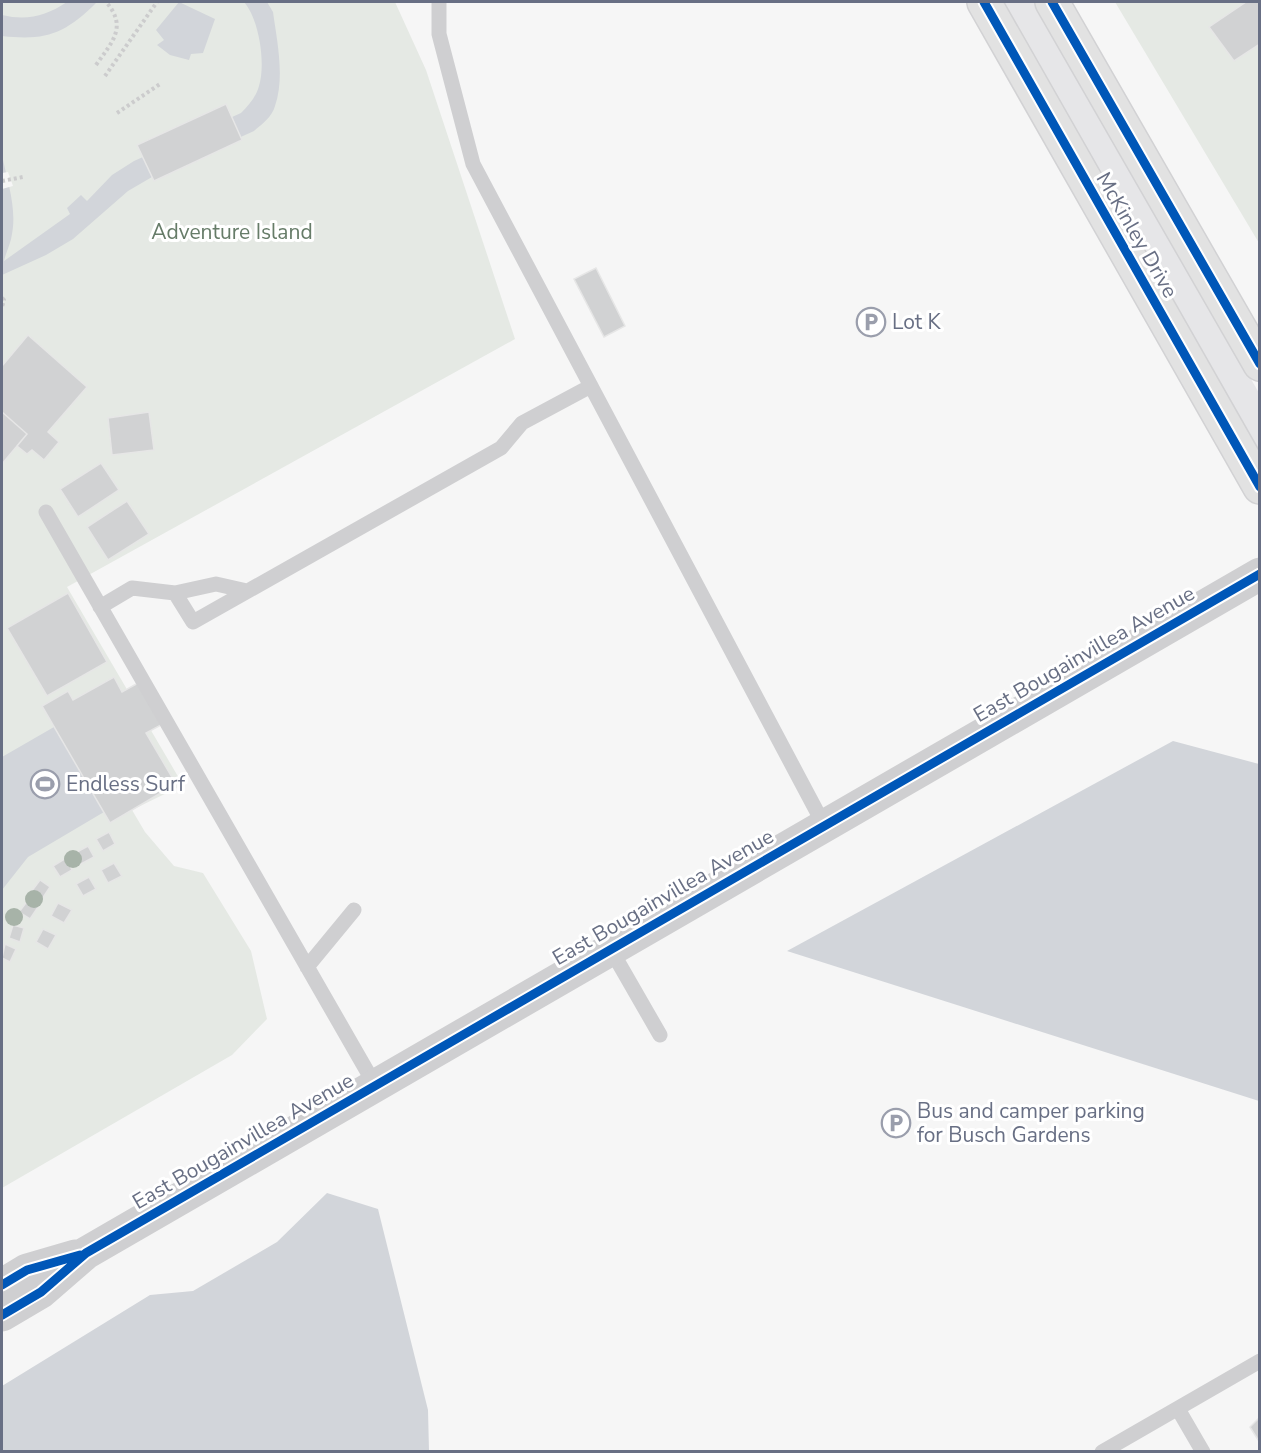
<svg xmlns="http://www.w3.org/2000/svg" width="1261" height="1453" font-family="'Nunito Sans',sans-serif">
  <rect width="100%" height="100%" fill="#f6f6f6"/>
  <path fill="#e6e6e8" d="M1001 2H1035L1259 393V456Z"/>
  <path fill="#e5e9e4" d="M2 2H395L426 70 515 339 67 587 183 785 132 810 145 832 174 866 203 873 251 951 267 1019 232 1055 2 1188Z
    M1115 2H1259V243Z"/>
  <path fill="#d2d5da" d="M67 2H97C65 34 46 41 2 36V15C27 21 46 16 67 2Z
    M179 2 215 19 203 53 191 54 189 60 170 55 157 45 164 40 156 30Z
    M244 2H267L273 12C277 41 285 77 275 106 272 117 262 124 254 131L152 177 128 191 73 239 46 255 2 275V155C7 180 17 208 12 234 11 243 6 252 4 261L70 214 67 208 81 195 87 201 112 175 134 161 241 113C249 105 256 97 259 86 266 63 259 19 244 2Z
    M54 727 104 812 28 857 2 890V757Z
    M1173 741 1259 764V1101L787 951Z
    M327 1193 378 1209 428 1410 429 1451H2V1386L150 1295 193 1291 277 1242Z"/>
  <path fill="#f6f6f6" d="M8 172 13 186 2 189V173Z"/>
  <path fill="#d1d2d3" stroke="#e6e6e6" stroke-width="1.5" d="M1246 2H1260V44L1234 61 1209 27Z
    M226 104 242 140 154 181 137 145Z
    M596 268 625 326 604 337 574 279Z
    M28 335 87 387 48 432 59 442 44 460 32 450 27 454 17 446 27 434 2 412V366Z
    M2 412 27 434 2 464Z
    M149 412 154 450 112 455 108 418Z
    M101 463 119 490 78 517 60 489Z
    M127 501 149 534 108 560 87 527Z
    M68 593 107 662 47 696 7 628Z
    M114 677 122 692 138 683 161 725 146 733 176 784 110 823 42 706 68 691 73 700Z
    M109 832 115 844 103 851 96 839Z
    M88 846 94 857 81 864 75 853Z
    M66 858 72 870 60 877 53 866Z
    M114 863 122 876 108 883 101 870Z
    M89 877 96 889 83 896 76 884Z
    M40 880 50 887 42 899 31 892Z
    M28 900 38 907 30 919 19 912Z
    M58 903 72 910 64 923 51 916Z
    M13 925 24 928 20 942 9 938Z
    M43 929 56 935 48 949 36 942Z
    M5 944 16 949 10 962 2 958Z
    M1260 1417V1443L1250 1427Z"/>
  <g fill="none" stroke-linecap="round" stroke-linejoin="round">
    <g stroke="#d2d2d4" stroke-width="36">
      <path id="secondary" d="M984 2 1260 487
        M1052 2 1260 364"/>
    </g>
    <path stroke="#cccccd" stroke-width="4" stroke-dasharray="3 3" stroke-linecap="butt" d="M96 65C112 42 128 27 106 2
      M105 76 157 2
      M117 113 160 84
      M2 181 23 177
      M2 298 4 300 2 307"/>
    <path stroke="#cfcfd1" stroke-width="15" d="M439 2V34L473 164 824 825
      M46 512 375 1085
      M175 593 193 622 501 448 522 423 591 386
      M100 607 132 588 175 593 216 584 247 591
      M610 948 660 1035
      M307 967 354 910
      M1178 1409 1203 1452
      M1102 1452 1260 1361"/>
    <path stroke="#cfcfd1" stroke-width="33" d="M2 1285 27 1270 75 1256
      M2 1315 41 1292 86 1253 1260 574"/>
    <use href="#secondary" stroke="#e2e2e2" stroke-width="33"/>
    <g stroke="#fff" stroke-width="13">
      <path id="cycleway" d="M984 2 1260 487
        M1052 2 1260 364
        M2 1285 27 1270 80 1255
        M2 1315 41 1292 86 1253 1260 574"/>
    </g>
    <use href="#cycleway" stroke="#0057b8" stroke-width="9"/>
  </g>
  <g fill="#a7b3a8">
    <circle cx="73" cy="859" r="9"/>
    <circle cx="34" cy="899" r="9"/>
    <circle cx="14" cy="917" r="9"/>
  </g>
  <defs>
    <g id="parking-ring" transform="scale(1.5)"><circle r="9.5" fill="#fff" stroke="#9a9eac" stroke-width="1.5"/><path d="M-3.5-5.5H1a3.5 3.5 0 0 1 0 7H-1V5.5H-3.5ZM-1-3.4V-.6H.8a1.4 1.4 0 0 0 0-2.8Z" fill="#9a9eac"/></g>
    <g id="stadium-ring" transform="scale(1.5)"><circle r="9.5" fill="#fff" stroke="#9a9eac" stroke-width="1.5"/><path d="M0-5a6.5 5 0 1 0 0 10a6.5 5 0 1 0 0-10ZM-3.5-1.8h7v3.6h-7Z" fill="#9a9eac"/></g>
  </defs>
  <g fill-rule="evenodd">
    <use href="#parking-ring" x="871" y="322"/>
    <use href="#stadium-ring" x="45" y="784"/>
    <use href="#parking-ring" x="896" y="1123"/>
  </g>
  <g text-anchor="middle" stroke-width="6" stroke-linejoin="round" paint-order="stroke">
    <g font-size="21" fill="#667c68" stroke="#fff">
      <text x="232" y="239">Adventure Island</text>
    </g>
    <g font-size="21" fill="#686f84" stroke="#fff">
      <text transform="translate(1137 235) rotate(60)" y="7">McKinley Drive</text>
      <text transform="translate(1084 654) rotate(-30)" y="7">East Bougainvillea Avenue</text>
      <text transform="translate(663 897) rotate(-30)" y="7">East Bougainvillea Avenue</text>
      <text transform="translate(243 1141) rotate(-30)" y="7">East Bougainvillea Avenue</text>
    </g>
    <g font-size="21" fill="#686f84" stroke="#fff" text-anchor="start">
      <text x="892" y="329">Lot K</text>
      <text x="66" y="791">Endless Surf</text>
      <text x="917" y="1118">Bus and camper parking<tspan x="917" dy="24">for Busch Gardens</tspan></text>
    </g>
  </g>
  <rect width="1261" height="1453" fill="none" stroke="#686f84" stroke-width="6"/>
</svg>
